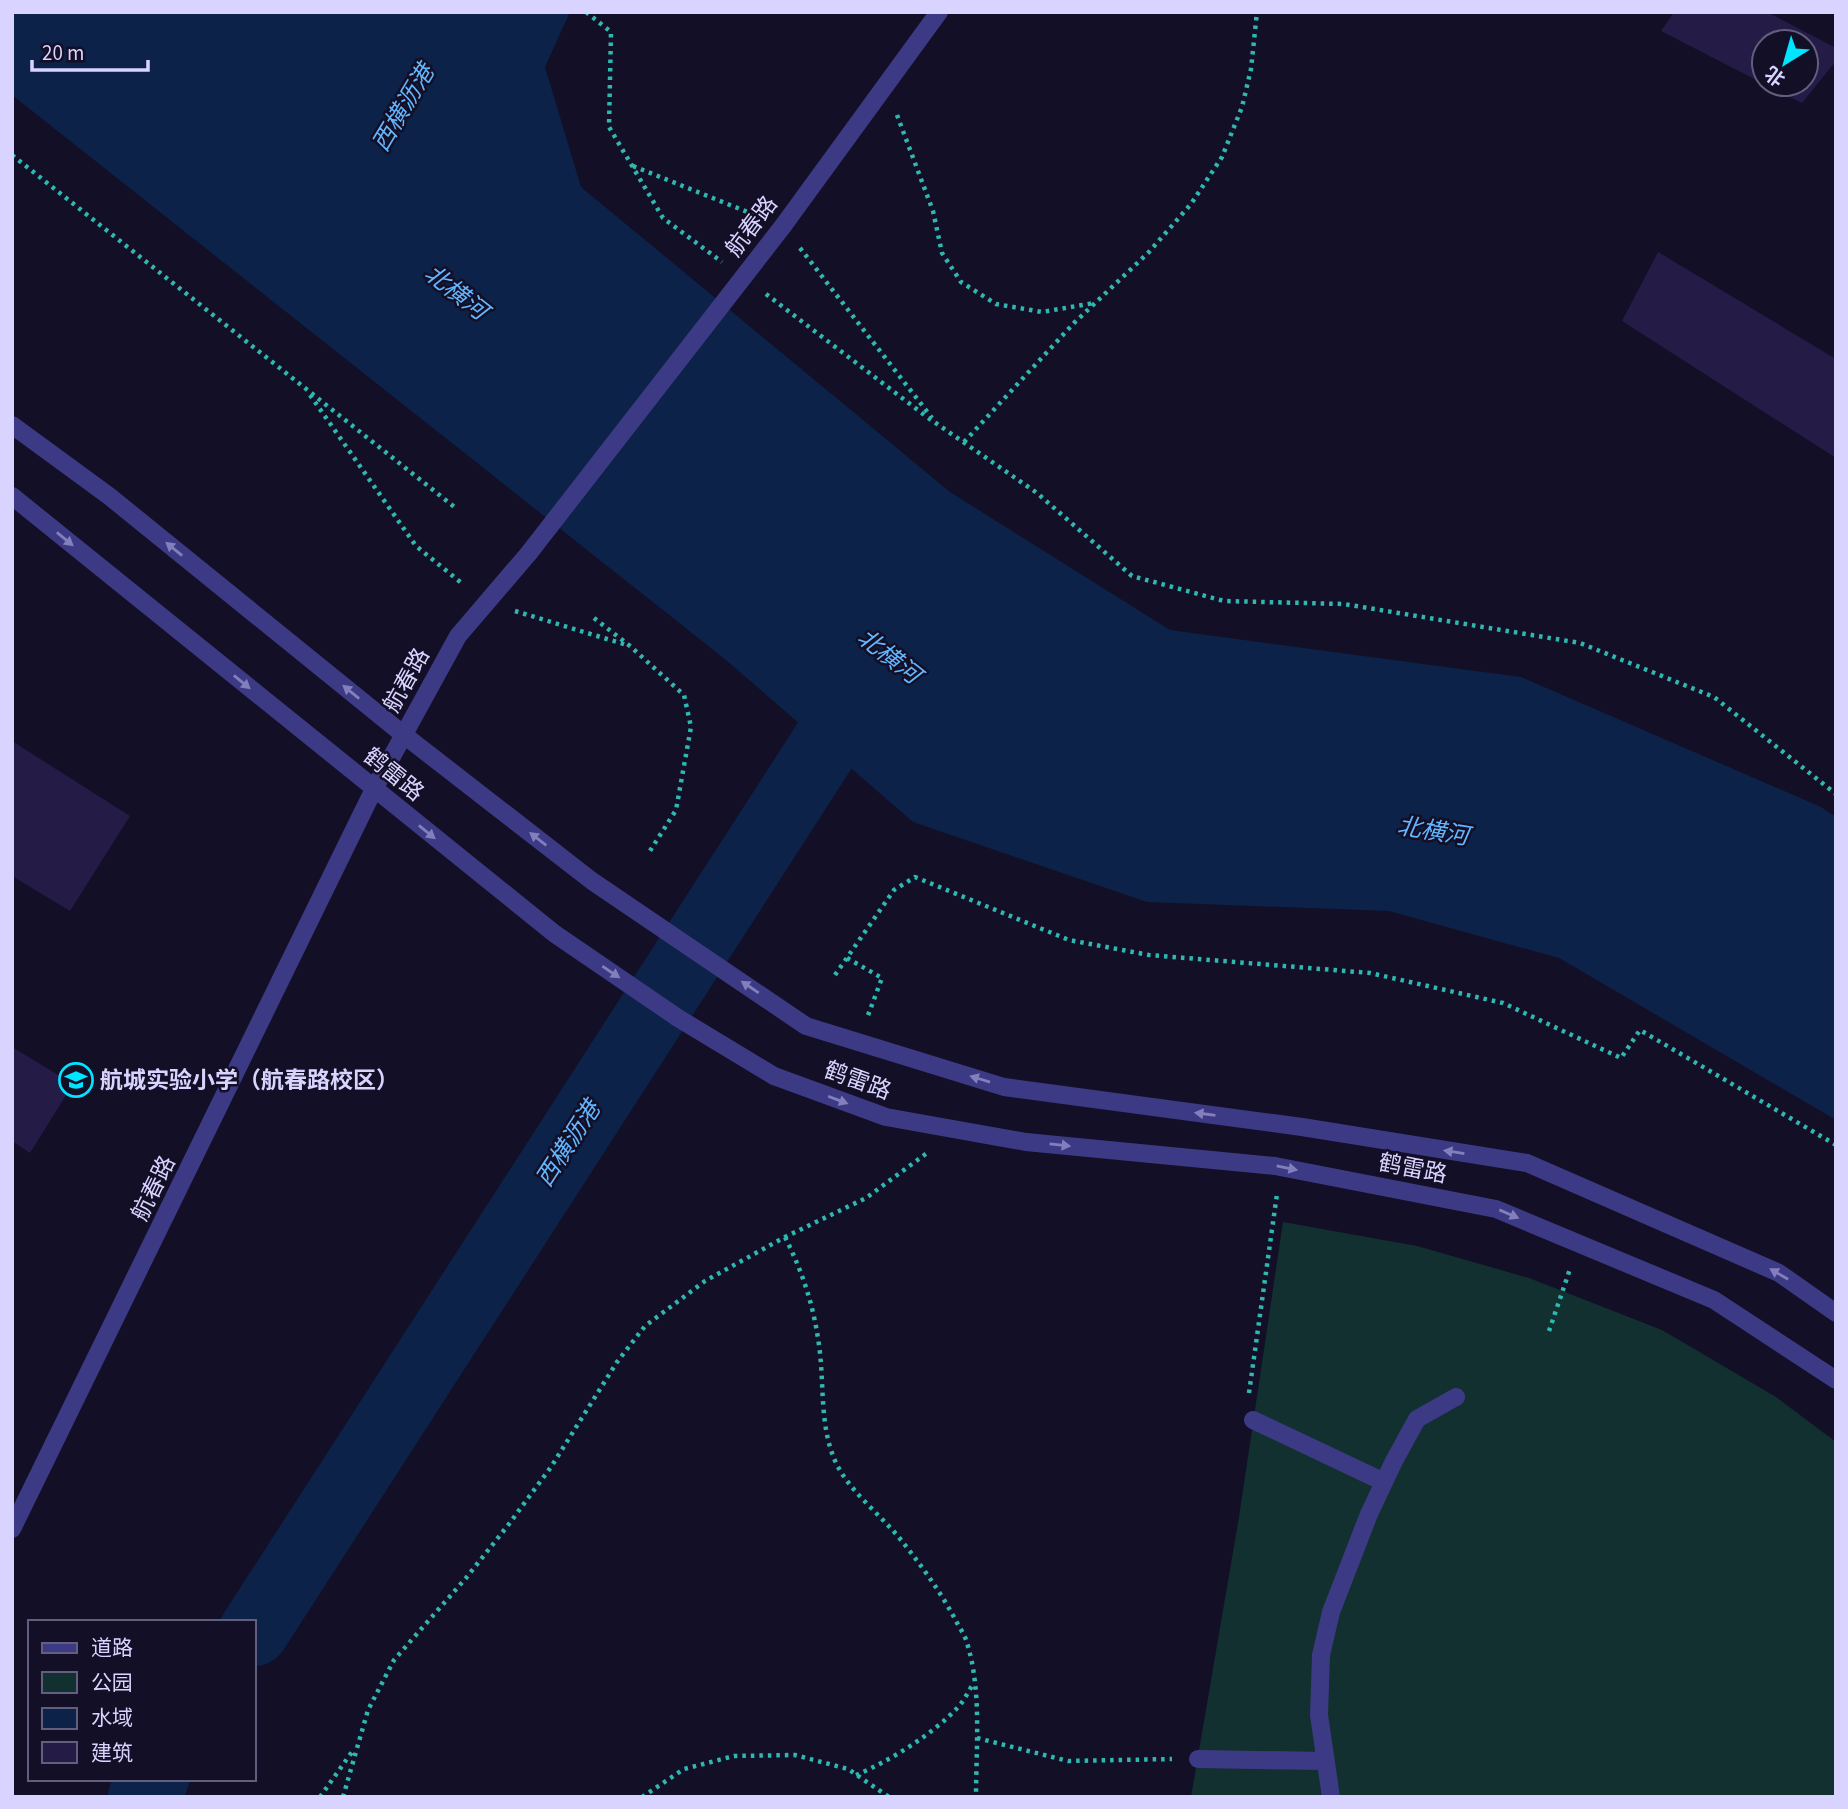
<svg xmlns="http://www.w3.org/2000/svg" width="1848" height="1809" font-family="'Source Sans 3','Noto Sans SC',sans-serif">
  <rect width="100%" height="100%" fill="#130f26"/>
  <path fill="#12302f" d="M1283 1222 1417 1246 1529 1278 1662 1330 1776 1397 1836 1442V1797H1191L1239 1517Z"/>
  <path fill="#0c2248" d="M12 12H570L545 67 581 187 950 492 1170 630 1521 677 1821 807 1836 817V1120L1559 958 1389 911 1147 902 913 822 726 660 12 95Z"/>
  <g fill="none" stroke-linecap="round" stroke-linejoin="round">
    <path stroke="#0c2248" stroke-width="70" d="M254 1631 878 663
      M143 1797 154 1779"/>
  </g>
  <path fill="#241b47" d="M1674 12H1767L1836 48V61L1802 103 1764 84H1806V42H1764V84L1661 31Z
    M1658 252 1836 359V458L1622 321Z
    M12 741 130 816 70 911 12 876Z
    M12 1047 73 1084 30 1153 12 1141Z"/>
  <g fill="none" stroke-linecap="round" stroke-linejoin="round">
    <path stroke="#2fb8b0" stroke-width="4.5" stroke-dasharray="3.5 5" stroke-linecap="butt" d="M586 12 611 32 609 127 663 218 722 262
      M897 115 933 211 942 253 961 282 996 304 1042 312 1094 303
      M12 155 457 509
      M633 166 755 215
      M800 248 932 418
      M766 294 927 417 1037 493 1132 576 1224 601 1344 604 1580 643 1714 697 1836 794
      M310 395 416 546 464 585
      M964 442 1074 323 1148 253 1191 204 1222 157 1242 107 1251 69 1257 12
      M515 611 630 646
      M594 618 630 646 684 695 691 727 676 810 648 854
      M847 958 882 978 867 1018
      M835 975 894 890 915 877 1069 940 1149 955 1370 973 1503 1003 1621 1058 1640 1030 1836 1145
      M785 1237C804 1275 815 1310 820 1353 824 1390 820 1428 836 1463 850 1492 881 1515 901 1540 921 1565 940 1591 955 1619 959 1627 965 1635 967 1643 982 1691 976 1747 976 1797
      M1549 1331 1570 1269
      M1249 1393 1277 1194
      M977 1738 1068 1761 1172 1759
      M856 1775C888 1762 935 1733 958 1707 964 1701 968 1692 973 1684
      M320 1797 354 1749
      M343 1797 368 1710 394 1660 466 1578 509 1524 551 1467 617 1362 645 1326 705 1281 785 1237 866 1198 927 1153
      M642 1797 684 1769 734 1756 795 1755 848 1769 889 1797"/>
    <path stroke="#3d3a85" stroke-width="18" d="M783 226 939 12
      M12 425 109 496 404 735 592 881 806 1026 1004 1087 1302 1127 1527 1163 1779 1273 1836 1313
      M12 496 555 934 678 1018 774 1076 886 1117 1026 1142 1275 1166 1496 1209 1714 1300 1836 1380
      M1253 1420 1384 1482
      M12 1529 374 789 458 636 529 553
      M1198 1759 1326 1761
      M1331 1797 1319 1715 1321 1655 1331 1612 1369 1514 1394 1461 1417 1419 1456 1397"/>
    <path stroke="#3d3a85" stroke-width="18" d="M529 553 783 226"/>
  </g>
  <defs><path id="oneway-solid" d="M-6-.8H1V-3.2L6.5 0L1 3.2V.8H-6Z" transform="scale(1.75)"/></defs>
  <g fill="#837fbc">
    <use href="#oneway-solid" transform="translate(65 539) rotate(39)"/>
    <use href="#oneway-solid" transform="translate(174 549) rotate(-141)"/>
    <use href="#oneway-solid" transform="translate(242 682) rotate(39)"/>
    <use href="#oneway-solid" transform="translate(351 692) rotate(-141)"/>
    <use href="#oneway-solid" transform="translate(427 832) rotate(39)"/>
    <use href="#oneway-solid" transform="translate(538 839) rotate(-142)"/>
    <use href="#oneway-solid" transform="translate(611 972) rotate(34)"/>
    <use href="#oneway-solid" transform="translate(750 987) rotate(-146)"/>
    <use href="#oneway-solid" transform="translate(980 1079) rotate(-163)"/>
    <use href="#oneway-solid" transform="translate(838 1100) rotate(21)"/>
    <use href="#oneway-solid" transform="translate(1205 1114) rotate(-172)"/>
    <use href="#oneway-solid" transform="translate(1060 1145) rotate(6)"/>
    <use href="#oneway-solid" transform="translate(1454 1152) rotate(-171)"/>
    <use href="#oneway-solid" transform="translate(1287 1168) rotate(11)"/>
    <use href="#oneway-solid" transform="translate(1509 1214) rotate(23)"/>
    <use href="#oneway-solid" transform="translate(1779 1274) rotate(-150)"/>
  </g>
  <defs>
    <g id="school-ring" transform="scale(1.75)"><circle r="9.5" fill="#130f26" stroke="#00e5ff" stroke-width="1.5"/><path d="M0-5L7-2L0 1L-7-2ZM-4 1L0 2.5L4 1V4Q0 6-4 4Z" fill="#00e5ff"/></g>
  </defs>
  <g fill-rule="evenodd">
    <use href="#school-ring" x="76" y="1080"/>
  </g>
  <g text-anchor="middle" stroke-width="5" stroke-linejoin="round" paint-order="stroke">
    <g font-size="23" fill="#d9d4ff" stroke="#130f26">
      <text transform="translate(751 226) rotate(-53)" y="8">航春路</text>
      <text transform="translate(406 680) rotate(-61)" y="8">航春路</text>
      <text transform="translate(394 774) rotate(39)" y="8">鹤雷路</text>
      <text transform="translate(858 1080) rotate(20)" y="8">鹤雷路</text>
      <text transform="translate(1413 1168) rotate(11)" y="8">鹤雷路</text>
      <text transform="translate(153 1188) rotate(-64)" y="8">航春路</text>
    </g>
    <g font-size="23" font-weight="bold" fill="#d9d4ff" stroke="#130f26" text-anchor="start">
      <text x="100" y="1088">航城实验小学（航春路校区）</text>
    </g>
    <g font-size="24" font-style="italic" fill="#62b6ff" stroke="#130f26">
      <text transform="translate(403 108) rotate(-59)" y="8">西横沥港</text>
      <text transform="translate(456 292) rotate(38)" y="8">北横河</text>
      <text transform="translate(889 656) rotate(38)" y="8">北横河</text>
      <text transform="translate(1433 831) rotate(9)" y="8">北横河</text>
      <text transform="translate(568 1144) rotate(-57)" y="8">西横沥港</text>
    </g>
  </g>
  <rect width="1848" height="1809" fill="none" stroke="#d9d4ff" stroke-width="28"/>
  <rect x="28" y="1620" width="228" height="161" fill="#130f26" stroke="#625e7d" stroke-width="2"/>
  <rect x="42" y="1643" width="35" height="10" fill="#3d3a85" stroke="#625e7d" stroke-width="2"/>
  <text x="91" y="1655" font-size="21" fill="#d9d4ff">道路</text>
  <rect x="42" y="1672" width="35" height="21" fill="#12302f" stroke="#625e7d" stroke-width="2"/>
  <text x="91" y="1690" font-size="21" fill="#d9d4ff">公园</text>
  <rect x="42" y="1708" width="35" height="21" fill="#0c2248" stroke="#625e7d" stroke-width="2"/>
  <text x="91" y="1725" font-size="21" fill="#d9d4ff">水域</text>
  <rect x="42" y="1742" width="35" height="21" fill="#241b47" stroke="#625e7d" stroke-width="2"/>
  <text x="91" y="1760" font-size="21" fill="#d9d4ff">建筑</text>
  <g transform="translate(1785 63) rotate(217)"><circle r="33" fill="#130f26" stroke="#625e7d" stroke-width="2"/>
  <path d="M0-5L12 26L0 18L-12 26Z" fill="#00e5ff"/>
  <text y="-10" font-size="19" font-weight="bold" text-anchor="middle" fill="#d9d4ff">北</text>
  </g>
  <path d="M32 60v10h116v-10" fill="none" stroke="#d9d4ff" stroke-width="3.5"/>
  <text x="42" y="60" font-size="21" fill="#d9d4ff" stroke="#130f26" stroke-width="5" paint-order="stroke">20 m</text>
</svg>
